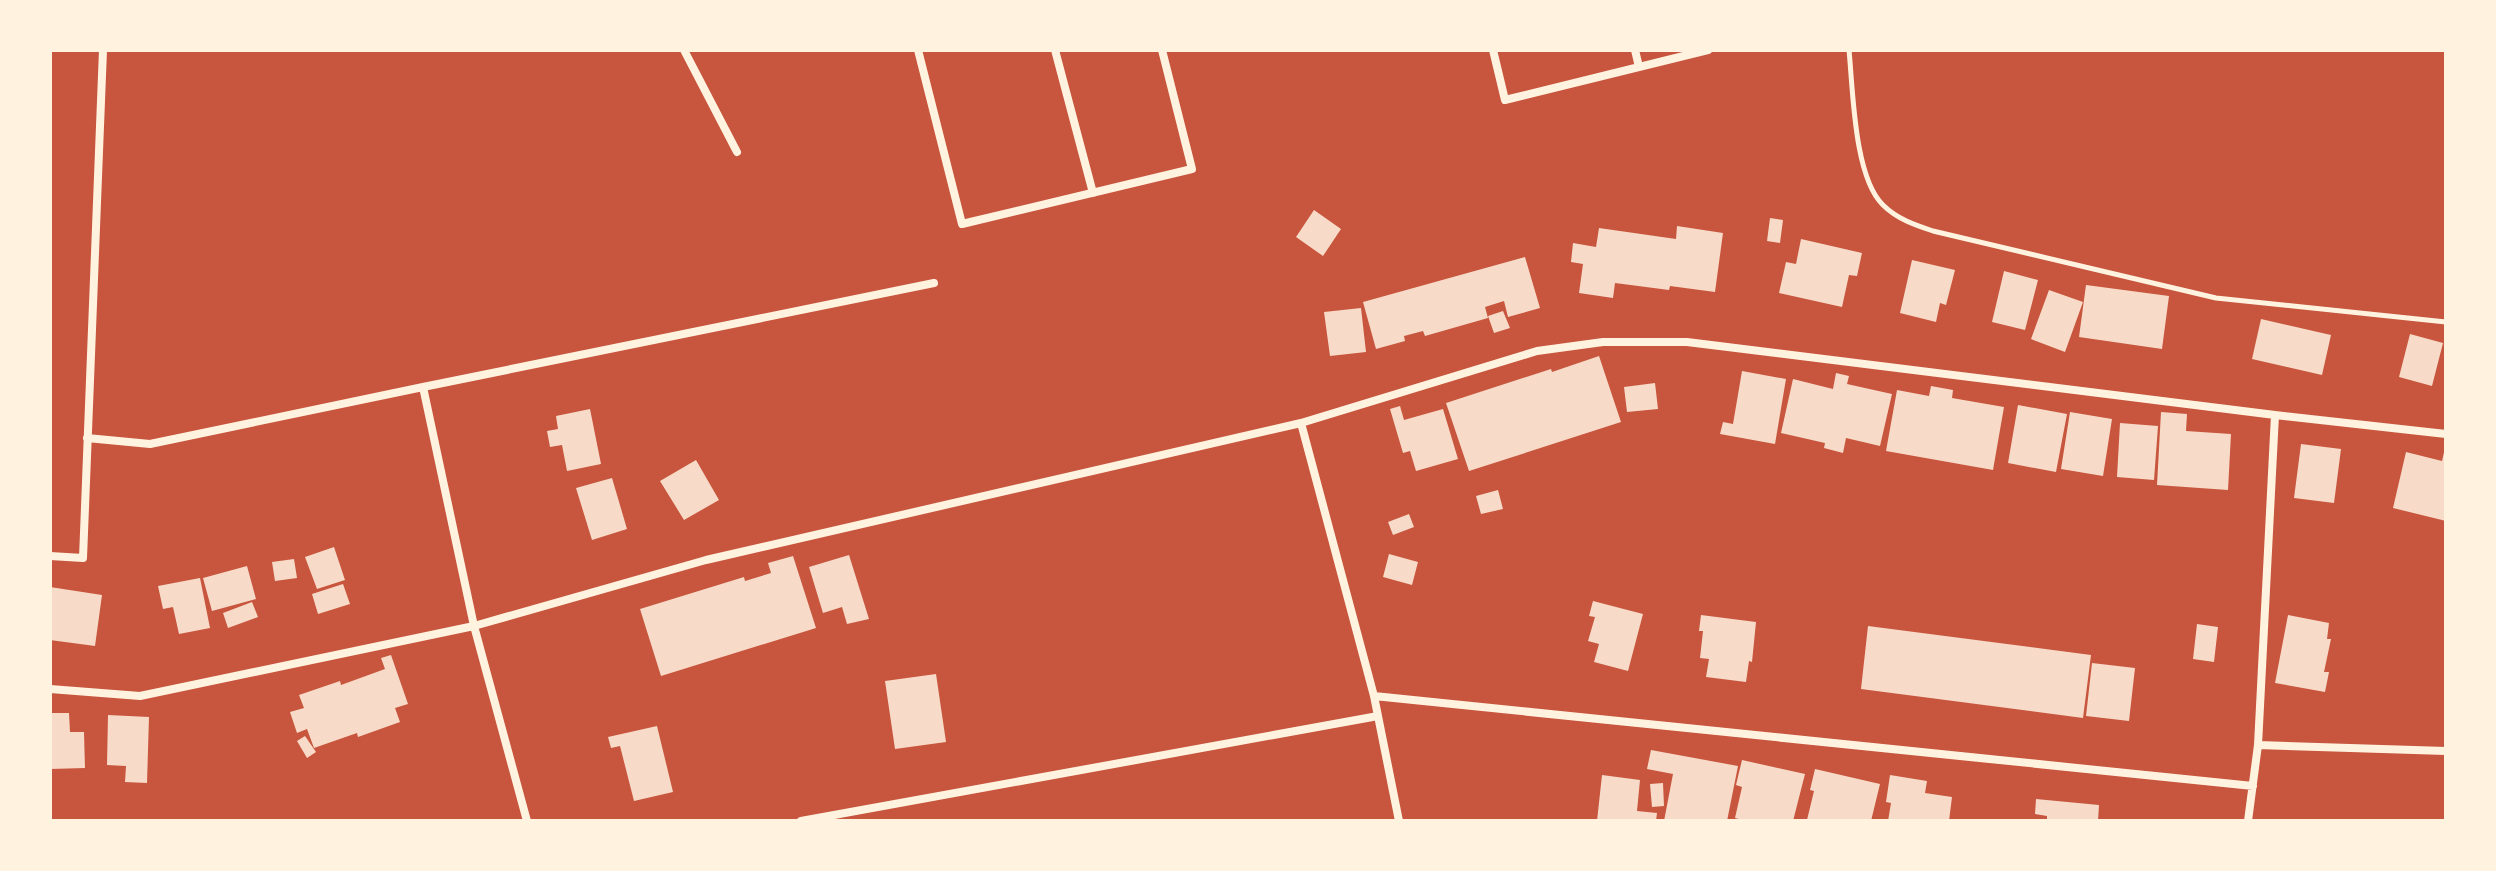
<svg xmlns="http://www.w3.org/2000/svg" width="2496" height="871" font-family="Raleway,sans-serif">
  <rect width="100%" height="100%" fill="#c8553d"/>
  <path fill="#f7dbc8" d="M1314 210 1341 229 1323 256 1296 237Z
    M1770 218 1783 220 1780 243 1767 241Z
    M1677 226 1723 233 1715 292 1670 286 1669 290 1615 283 1613 298 1579 293 1583 264 1571 262 1573 243 1596 247 1599 228 1676 239Z
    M1801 239 1862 253 1857 276 1849 275 1842 307 1779 293 1786 262 1796 264Z
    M1525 257 1540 308 1508 317 1504 301 1485 307 1488 318 1425 336 1423 331 1404 336 1405 341 1376 349 1363 302Z
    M1912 260 1955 270 1946 305 1940 303 1936 322 1900 313Z
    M2004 271 2038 280 2025 330 1992 322Z
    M2086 285 2169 296 2162 349 2079 337Z
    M2049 290 2083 302 2065 352 2031 339Z
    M1361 308 1366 352 1330 356 1324 312Z
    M1503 311 1510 328 1494 333 1488 316Z
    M2261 319 2331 335 2322 375 2252 359Z
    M2410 334 2443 343 2432 386 2399 377Z
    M1599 356 1621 422 1469 471 1446 403 1551 369 1552 372Z
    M1742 371 1786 379 1775 444 1720 434 1723 422 1733 424Z
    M1836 373 1849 376 1847 384 1892 394 1880 446 1846 438 1843 453 1824 448 1825 443 1781 433 1793 379 1833 389Z
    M1655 383 1658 409 1627 412 1624 387Z
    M1931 386 1953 390 1952 398 2004 407 1993 470 1886 451 1897 390 1929 396Z
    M2018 405 2067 414 2056 472 2008 463Z
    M1400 406 1404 420 1443 409 1458 459 1416 471 1410 451 1403 453 1390 409Z
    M590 409 601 464 567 471 562 445 550 447 547 431 558 429 556 416Z
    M2070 412 2112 419 2103 476 2061 469Z
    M2161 412 2187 414 2186 431 2231 434 2228 490 2157 485Z
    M2120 423 2158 426 2154 480 2117 477Z
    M2301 444 2341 449 2334 503 2294 498Z
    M2445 448 2446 521 2393 508 2406 452 2442 461Z
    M696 460 719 500 684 520 660 481Z
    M612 478 627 529 592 540 576 488Z
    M1498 490 1503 509 1481 514 1476 496Z
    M1409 514 1414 527 1393 535 1388 522Z
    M334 547 345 580 317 589 305 557Z
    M1389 554 1418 562 1412 585 1383 577Z
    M849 555 869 619 847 624 842 607 823 613 809 567Z
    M793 556 816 628 661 676 640 609 744 577 745 581 771 573 768 563Z
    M294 559 297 578 275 581 272 562Z
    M247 566 256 599 212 611 203 578Z
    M200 578 210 628 179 634 173 607 163 609 158 586Z
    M343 584 350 604 318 614 312 594Z
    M50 587 102 595 95 646 50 640Z
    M1593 601 1643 614 1628 671 1594 662 1599 644 1588 641 1595 617 1589 616Z
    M252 602 258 617 228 628 223 613Z
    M1701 615 1756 622 1752 662 1749 661 1746 682 1706 677 1709 659 1700 658 1703 631H1699Z
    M2288 615 2329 623 2327 639H2331L2324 672H2329L2325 692 2275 683Z
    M2197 624 2218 627 2214 662 2193 659Z
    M1868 626 2091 655 2083 718 1861 689Z
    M391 655 408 704 395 708 400 722 358 737 357 733 314 748 307 729 297 733 290 712 304 708 299 695 340 681 341 685 385 669 381 658Z
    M2092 663 2135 668 2129 721 2086 716Z
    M936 674 946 742 895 749 885 681Z
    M50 713H69L70 732H84L85 768 50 769Z
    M108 715 149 717 147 783 125 782 126 766 107 765Z
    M657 726 673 792 634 801 620 746 611 748 608 737Z
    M305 736 316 752 307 758 297 741Z
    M1651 750 1738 766 1727 821H1664L1673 774 1647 769Z
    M1742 760 1805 774 1793 821H1746L1735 818 1742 787 1736 785Z
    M1815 769 1880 784 1871 821 1807 820 1814 791 1810 790Z
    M1602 775 1640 780 1637 811 1657 813 1656 821H1597Z
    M1890 775 1927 781 1925 793 1952 797 1949 821H1888L1891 803 1886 802Z
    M1663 783 1664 806 1652 807 1650 784Z
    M2036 799 2099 805 2098 821H2047V816L2035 814Z"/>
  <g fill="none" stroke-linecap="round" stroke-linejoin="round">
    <path stroke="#fff3e0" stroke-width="5" d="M1849 50C1853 90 1854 177 1883 205 1897 219 1915 225 1933 231L2216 298 2446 322"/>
    <path stroke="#fff3e0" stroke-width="8" d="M684 50 737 152
      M918 50 962 224 1192 169 1162 50
      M1055 50 1093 193
      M1493 50 1505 100 1708 50
      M1635 50 1639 67
      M423 387 934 283
      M50 556 83 558 103 50
      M50 689 140 696 474 626 423 387 150 444 87 438
      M1374 696 1301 423 1537 351 1603 342H1687L2275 415 2446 434
      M2258 745 2275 415
      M527 821 474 626 706 560 1301 423
      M801 821 1378 716
      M1399 821 1374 696 2253 786
      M2248 821 2258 745 2446 751"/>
  </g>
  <rect width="2496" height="871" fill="none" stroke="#fff3e0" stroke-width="104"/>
</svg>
